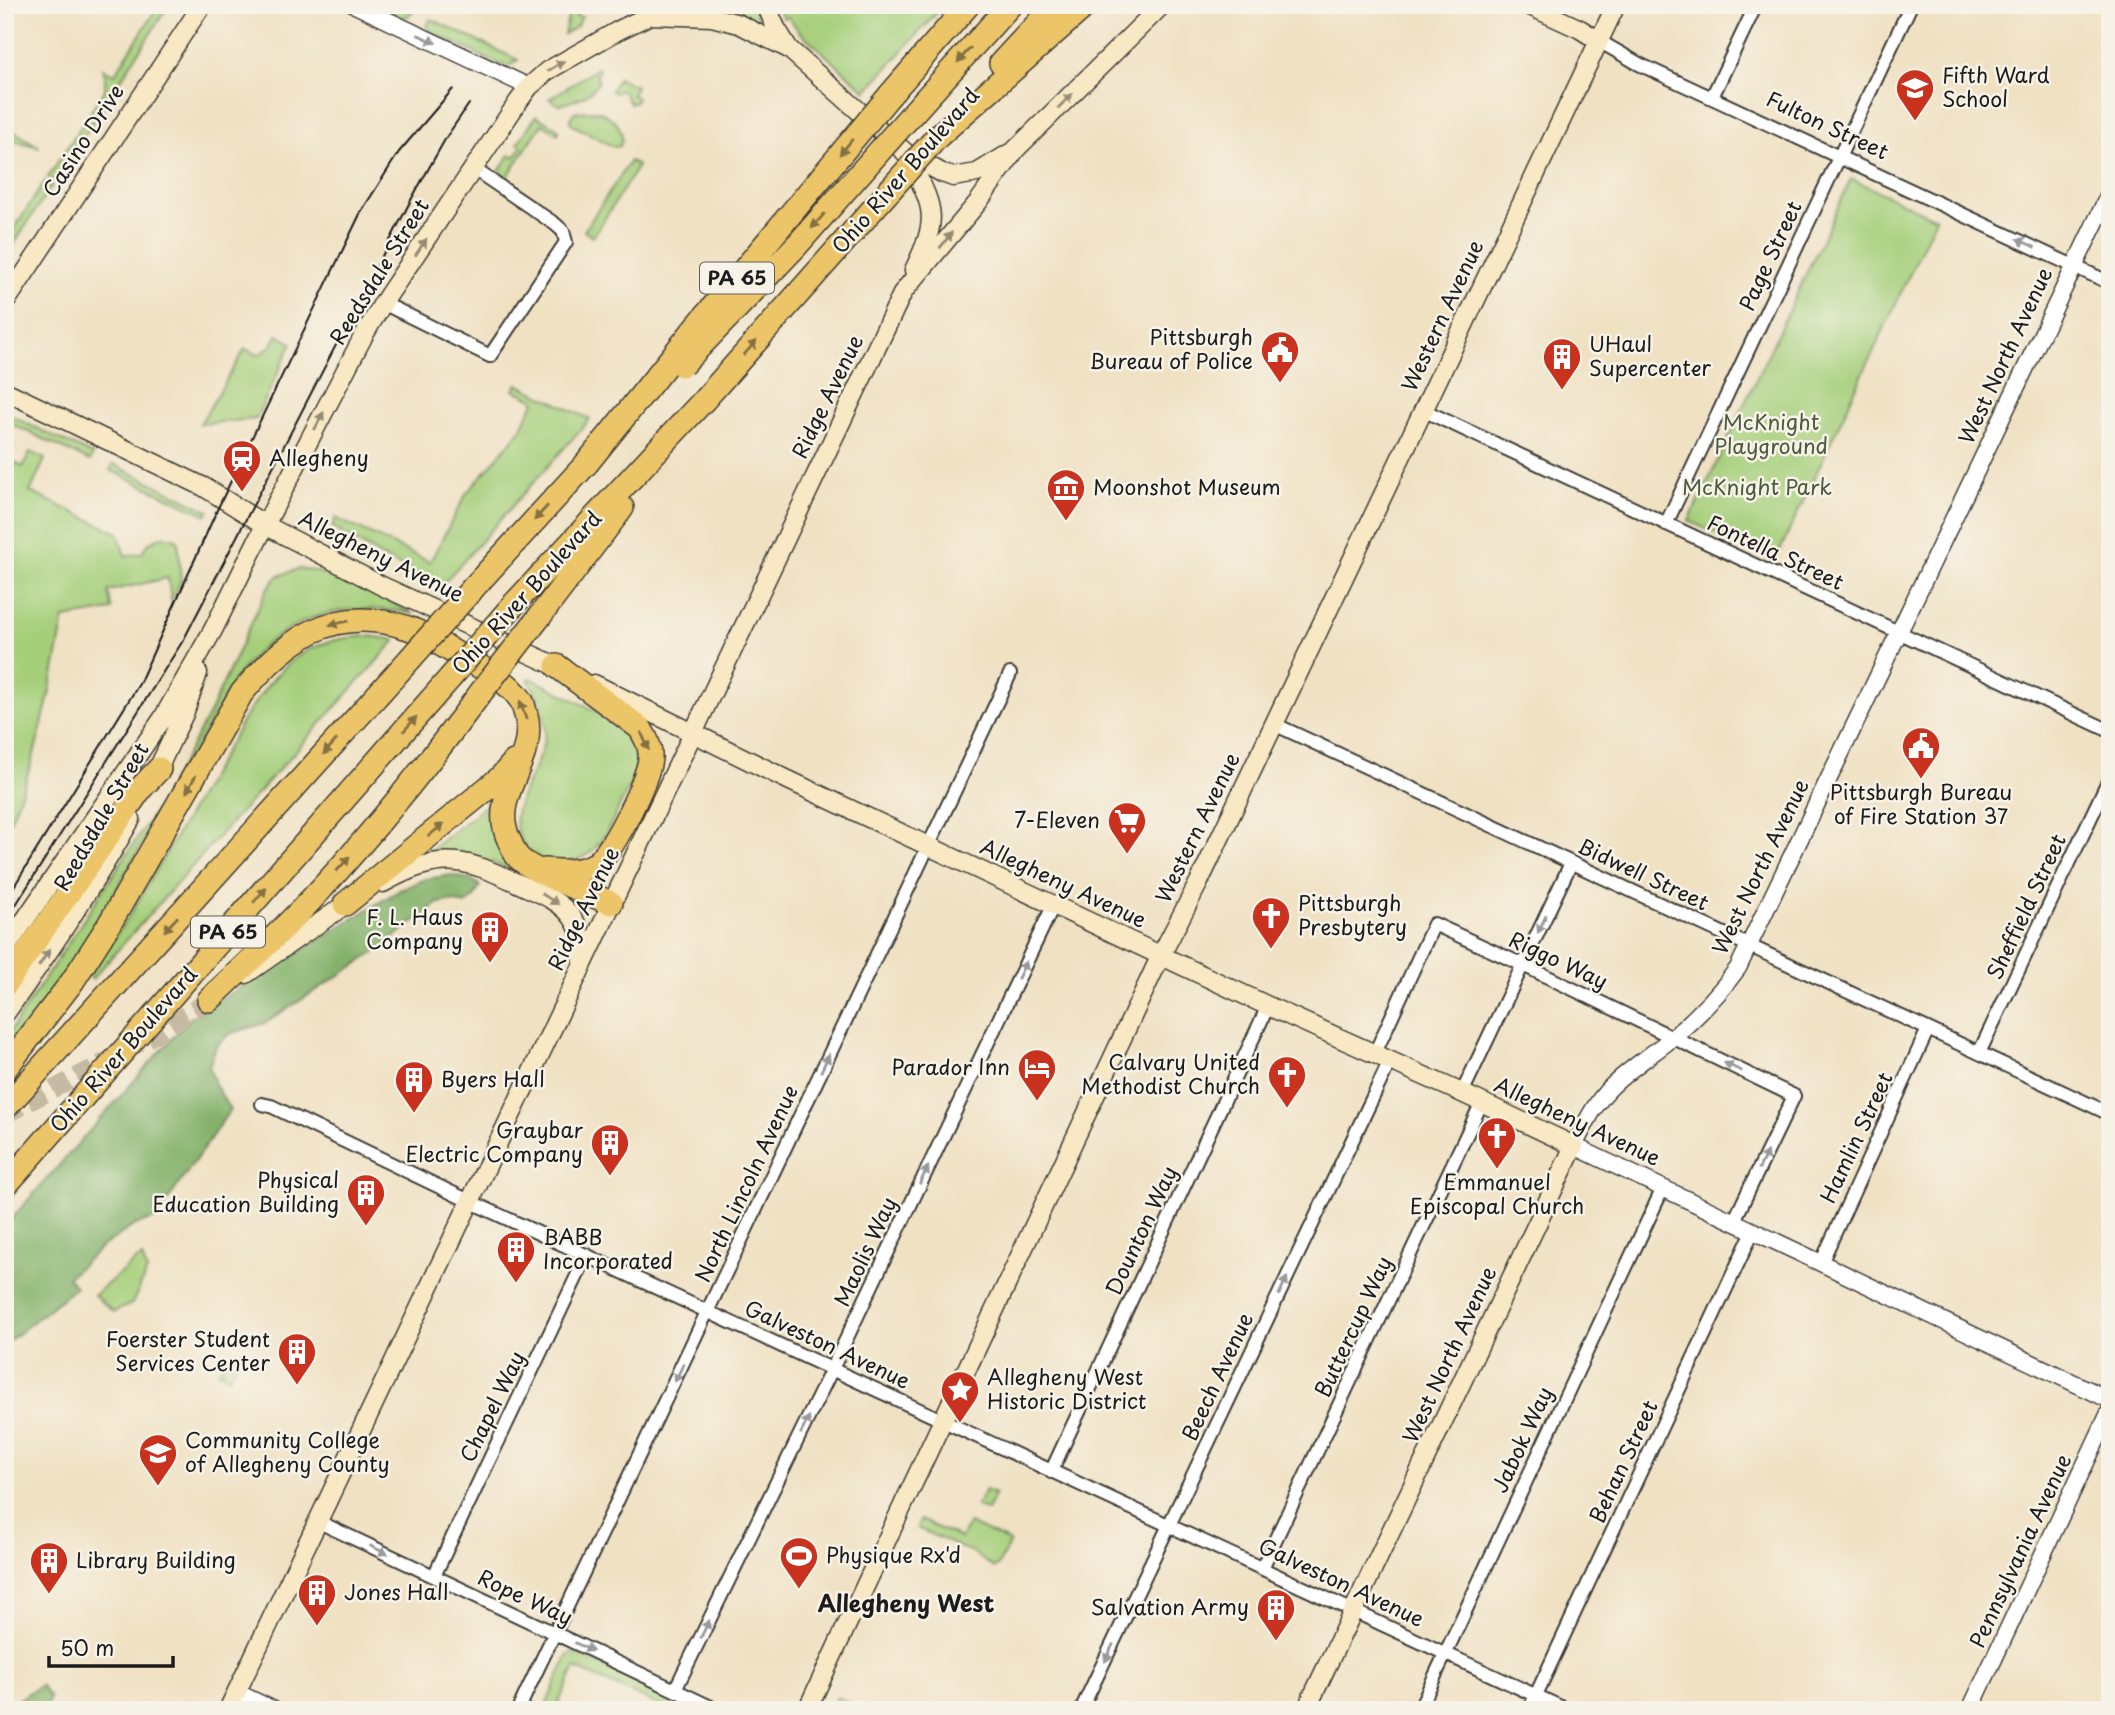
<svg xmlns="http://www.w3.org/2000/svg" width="2115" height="1715" font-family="'Playpen Sans',sans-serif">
  <rect width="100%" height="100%" fill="#f7f3e8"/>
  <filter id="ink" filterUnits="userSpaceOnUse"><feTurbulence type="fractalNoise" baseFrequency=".0143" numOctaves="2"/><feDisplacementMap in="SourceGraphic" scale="14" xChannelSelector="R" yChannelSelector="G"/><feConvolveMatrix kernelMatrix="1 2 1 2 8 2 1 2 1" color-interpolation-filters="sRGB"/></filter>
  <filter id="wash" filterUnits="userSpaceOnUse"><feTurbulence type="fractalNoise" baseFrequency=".00686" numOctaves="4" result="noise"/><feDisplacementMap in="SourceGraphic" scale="28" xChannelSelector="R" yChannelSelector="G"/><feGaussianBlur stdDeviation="1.57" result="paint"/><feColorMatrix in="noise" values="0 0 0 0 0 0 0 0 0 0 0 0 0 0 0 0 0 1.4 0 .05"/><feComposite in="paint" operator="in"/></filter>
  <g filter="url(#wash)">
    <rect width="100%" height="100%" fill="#f0e1c3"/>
    <path fill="#a5cf7a" stroke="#60764b" stroke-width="2" d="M159 5H169L55 181 48 177 105 90V75L103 69 115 74Z
      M374 5H401L413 11 410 15 402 18Z
      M571 5 578 6 576 16 582 17 576 27 564 34Z
      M689 5H754L759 23 744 17 690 8Z
      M777 5H944L866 91 800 32 788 17 783 18Z
      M431 19 518 60 511 65H500L429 31 426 26Z
      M598 68 599 71 596 75 598 76 597 80 599 81C590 97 576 99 560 105L549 99Z
      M618 78 636 86 632 95 637 98 636 101 630 104 622 90 614 93 611 91Z
      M598 111C613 117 627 129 620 146L614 147 571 124 570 121 574 112Z
      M536 116 557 128 559 131 558 134 542 124 506 179 497 174 510 155 514 157 522 147 518 143Z
      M5 126 40 147 5 139Z
      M630 161 638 166 593 237 584 231Z
      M1851 179 1936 218 1775 561 1689 521Z
      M45 181 52 185 5 258V243Z
      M277 335 292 343 256 419 200 424 245 349 259 355 272 345Z
      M517 384 590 419 441 586 382 557 332 527 336 518 430 562 466 494 521 430 535 400 514 390Z
      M5 413 93 455 90 461 5 421Z
      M5 441 13 445 8 458 23 467 30 452 45 459 30 492 118 533 125 556 142 553C149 538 164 533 178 540L181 580 171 600 168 578 108 591 112 610 64 618C51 690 36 766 5 832Z
      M113 464 209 511 206 515 110 470Z
      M298 569C333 570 382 599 414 614 339 600 280 616 234 680L89 938 34 1018 5 1056V1039L161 802 210 712 267 589 278 576Z
      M369 636 396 640 227 827 92 979 88 976 133 910 245 717C279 666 304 638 369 636Z
      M531 678 618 722C627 731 635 740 637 753 639 771 628 788 621 803 608 830 596 864 561 862 552 861 544 861 536 856 485 820 546 772 545 730 545 711 538 695 528 680Z
      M493 800C489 833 496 850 519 874 482 857 465 852 424 855Z
      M142 1257 147 1271 132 1304 113 1312 94 1295 135 1261Z
      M228 1354 238 1360 229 1377 219 1372Z
      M985 1490 995 1494 987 1511 976 1506Z
      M920 1520 961 1538 969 1523 1010 1542 998 1566 994 1568 973 1553 917 1528Z
      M573 1653H575L699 1710H670L575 1668 555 1710H544L568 1655Z
      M837 1697 867 1710H842L833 1705Z"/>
    <path fill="#84b26a" stroke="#506743" stroke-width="2" d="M452 875 474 881 480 886 474 897 466 904 449 901 438 903 374 953 265 1023 229 1034 216 1046 209 1067 216 1086 230 1110 155 1219 135 1225 103 1246 68 1277 76 1287 5 1344V1226L190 1018 400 890 426 879Z
      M41 1685 50 1698 44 1710H8L19 1699Z"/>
  </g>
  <g filter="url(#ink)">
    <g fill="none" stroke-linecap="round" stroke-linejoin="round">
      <path stroke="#c6baa2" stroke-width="18" stroke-dasharray="18 9" stroke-linecap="butt" d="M5 1115 149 1038 209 1000"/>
      <g stroke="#3c3a35" stroke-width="16">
        <path id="minor" d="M1599 41 1639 64 2110 283
          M1712 97 1756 5
          M383 303 490 356 566 242 563 231 555 224 474 169
          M1423 410 2110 731
          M1666 524 1911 5
          M1274 724 2110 1114
          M1375 1053 1434 924 1523 965 1794 1096 1734 1221
          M1979 1053 2110 777
          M1462 1093 1571 863
          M262 1104 271 1106 469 1201 1567 1710
          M1821 1263 1928 1029
          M1051 1472 1268 1006
          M317 1521 717 1710
          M1262 1568 1482 1102
          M434 1576 587 1255
          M675 1690 832 1369 1054 904
          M518 1710 1010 674
          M1081 1710 1390 1061
          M1419 1710 1663 1188
          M1529 1710 1753 1231"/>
      </g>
      <g stroke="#3c3a35" stroke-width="19">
        <path id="tertiary" d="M355 5 529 87
          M2110 192 1738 968C1719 994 1696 1018 1671 1039 1650 1056 1627 1070 1608 1090 1593 1106 1584 1127 1574 1146L2110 1400
          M236 1692 274 1710
          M1970 1710 2110 1411"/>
      </g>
      <g stroke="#3c3a35" stroke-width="21">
        <path id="secondary" d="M766 5 776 28 789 49
          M1528 5 1580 29 1599 41
          M908 156C933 209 941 214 914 270
          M5 303 202 5
          M5 391 204 487 265 525 382 586 569 672
          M594 684 784 778 1268 1006 1462 1093 1574 1146 1306 1710
          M153 779 184 714 198 673
          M383 883C444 849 466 859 526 887 542 894 564 903 574 920 582 932 582 948 583 962
          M5 949 163 718 213 630 265 525 364 335 383 303 518 102 529 87 547 71 619 30 650 15 712 17 739 24 789 49 906 153 942 173 953 177 977 173 1010 153
          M246 974 355 898
          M5 1014C50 951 93 886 131 819
          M228 1710 903 292 979 201 1016 149 1162 5
          M807 1710 1161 955 1199 882 1616 5"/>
      </g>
      <g stroke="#3c3a35" stroke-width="26">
        <path id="motorway" d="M1001 63 1055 5
          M890 95 968 5
          M912 114 1010 5
          M937 137 1086 5
          M474 587 587 463
          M515 603 705 399 889 191
          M540 616 622 508
          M545 870C562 872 582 873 597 863 613 851 649 778 650 758 651 747 646 738 640 728L557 666
          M345 904 500 778 514 762
          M5 985 141 788 159 769
          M209 1000C242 968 277 936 309 902 371 836 428 764 482 691
          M5 1069 72 982 110 923 241 694C286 640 331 604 405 627 423 632 441 645 457 654 479 666 507 679 521 700 524 704 524 710 526 715 538 761 486 797 510 842 512 846 514 852 517 856 529 871 591 894 611 903
          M5 1108 409 660
          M5 1186 450 678"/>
      </g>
      <use href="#minor" stroke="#fff" stroke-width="12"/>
      <use href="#tertiary" stroke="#fff" stroke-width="16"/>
      <use href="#secondary" stroke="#f8e8c3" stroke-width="18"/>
      <use href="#motorway" stroke="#edc569" stroke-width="23"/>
      <path stroke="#1c1c1c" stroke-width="2" d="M5 901 139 684 217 510 361 212 399 152 453 89
        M5 922 184 639 412 198 447 136 469 104"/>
      <g stroke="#3c3a35" stroke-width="26" stroke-linecap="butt">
        <path id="motorway-bridge" d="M889 191 937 137
          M682 365 797 245 912 114
          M587 463 693 331 890 95
          M409 660 474 587
          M450 678 515 603
          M482 691 540 616"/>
      </g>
      <use href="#motorway-bridge" stroke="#edc569" stroke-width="23"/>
    </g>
    <defs><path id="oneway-solid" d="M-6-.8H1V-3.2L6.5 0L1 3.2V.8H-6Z" transform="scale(1.75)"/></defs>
    <g fill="#999">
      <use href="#oneway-solid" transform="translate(427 39) rotate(25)"/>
      <use href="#oneway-solid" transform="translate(2026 243) rotate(-155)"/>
      <use href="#oneway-solid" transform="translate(1542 924) rotate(115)"/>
      <use href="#oneway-solid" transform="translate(1022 970) rotate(-64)"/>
      <use href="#oneway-solid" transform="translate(825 1063) rotate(-65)"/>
      <use href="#oneway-solid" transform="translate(1733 1067) rotate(-154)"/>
      <use href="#oneway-solid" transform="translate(1763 1160) rotate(-65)"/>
      <use href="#oneway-solid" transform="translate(924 1175) rotate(-64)"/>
      <use href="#oneway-solid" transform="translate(1283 1286) rotate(-65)"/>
      <use href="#oneway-solid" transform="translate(679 1373) rotate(116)"/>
      <use href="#oneway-solid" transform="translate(805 1425) rotate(-64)"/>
      <use href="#oneway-solid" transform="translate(379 1550) rotate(25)"/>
      <use href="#oneway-solid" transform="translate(705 1629) rotate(-64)"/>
      <use href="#oneway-solid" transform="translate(584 1647) rotate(25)"/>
      <use href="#oneway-solid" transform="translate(1109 1653) rotate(115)"/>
    </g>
    <g fill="#847042">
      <use href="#oneway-solid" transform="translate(964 55) rotate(132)"/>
      <use href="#oneway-solid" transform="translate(846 147) rotate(130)"/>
      <use href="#oneway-solid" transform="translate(818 221) rotate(131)"/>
      <use href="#oneway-solid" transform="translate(750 348) rotate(-49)"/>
      <use href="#oneway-solid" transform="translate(541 513) rotate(132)"/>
      <use href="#oneway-solid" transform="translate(339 623) rotate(168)"/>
      <use href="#oneway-solid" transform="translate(523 710) rotate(-109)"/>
      <use href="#oneway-solid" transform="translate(410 724) rotate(-49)"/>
      <use href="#oneway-solid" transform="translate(645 741) rotate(67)"/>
      <use href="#oneway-solid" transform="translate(330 747) rotate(132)"/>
      <use href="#oneway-solid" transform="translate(191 784) rotate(119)"/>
      <use href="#oneway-solid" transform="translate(436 830) rotate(-39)"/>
      <use href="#oneway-solid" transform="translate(343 864) rotate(-48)"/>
      <use href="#oneway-solid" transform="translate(260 895) rotate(-49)"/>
      <use href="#oneway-solid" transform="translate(171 924) rotate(132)"/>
    </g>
    <g fill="#958c78">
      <use href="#oneway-solid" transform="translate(556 66) rotate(-31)"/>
      <use href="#oneway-solid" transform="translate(1065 101) rotate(-45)"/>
      <use href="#oneway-solid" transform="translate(946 240) rotate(-53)"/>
      <use href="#oneway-solid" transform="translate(421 247) rotate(-56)"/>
      <use href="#oneway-solid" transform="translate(319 421) rotate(-63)"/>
      <use href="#oneway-solid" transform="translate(550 899) rotate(32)"/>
      <use href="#oneway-solid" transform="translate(44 958) rotate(-57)"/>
    </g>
  </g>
  <defs>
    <g id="school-pin" transform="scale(2.0125)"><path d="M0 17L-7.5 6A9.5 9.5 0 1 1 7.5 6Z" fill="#c8321e" stroke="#f7f3e8"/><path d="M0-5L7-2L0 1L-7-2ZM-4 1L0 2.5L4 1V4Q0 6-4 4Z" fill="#fff"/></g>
    <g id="civic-pin" transform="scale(2.0125)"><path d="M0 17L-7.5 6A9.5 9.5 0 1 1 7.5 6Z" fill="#c8321e" stroke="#f7f3e8"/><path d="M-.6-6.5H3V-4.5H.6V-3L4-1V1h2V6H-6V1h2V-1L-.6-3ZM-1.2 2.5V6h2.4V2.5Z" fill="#fff"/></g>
    <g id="building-pin" transform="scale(2.0125)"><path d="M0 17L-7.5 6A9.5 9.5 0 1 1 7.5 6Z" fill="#c8321e" stroke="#f7f3e8"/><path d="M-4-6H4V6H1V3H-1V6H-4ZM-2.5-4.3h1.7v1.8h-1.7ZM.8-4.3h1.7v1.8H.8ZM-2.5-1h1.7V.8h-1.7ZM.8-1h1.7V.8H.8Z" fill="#fff"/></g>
    <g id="station-pin" transform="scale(2.0125)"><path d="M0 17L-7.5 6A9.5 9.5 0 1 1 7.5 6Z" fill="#c8321e" stroke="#f7f3e8"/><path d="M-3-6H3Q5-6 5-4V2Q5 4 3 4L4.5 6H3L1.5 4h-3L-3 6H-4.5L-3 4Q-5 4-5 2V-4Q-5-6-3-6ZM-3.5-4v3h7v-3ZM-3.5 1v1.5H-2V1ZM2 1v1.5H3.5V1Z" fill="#fff"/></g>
    <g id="museum-pin" transform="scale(2.0125)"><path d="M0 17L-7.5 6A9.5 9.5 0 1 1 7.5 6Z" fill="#c8321e" stroke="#f7f3e8"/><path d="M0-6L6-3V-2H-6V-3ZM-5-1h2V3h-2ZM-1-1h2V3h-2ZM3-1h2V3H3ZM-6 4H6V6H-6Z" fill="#fff"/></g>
    <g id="supermarket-pin" transform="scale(2.0125)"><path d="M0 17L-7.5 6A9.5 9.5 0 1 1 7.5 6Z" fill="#c8321e" stroke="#f7f3e8"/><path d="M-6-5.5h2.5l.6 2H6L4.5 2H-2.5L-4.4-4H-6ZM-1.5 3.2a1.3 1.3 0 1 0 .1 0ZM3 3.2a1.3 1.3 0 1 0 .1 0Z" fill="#fff"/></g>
    <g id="church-pin" transform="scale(2.0125)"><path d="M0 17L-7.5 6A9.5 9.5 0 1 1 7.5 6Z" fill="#c8321e" stroke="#f7f3e8"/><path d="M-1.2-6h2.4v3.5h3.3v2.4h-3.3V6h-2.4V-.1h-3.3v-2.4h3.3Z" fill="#fff"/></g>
    <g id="hotel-pin" transform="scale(2.0125)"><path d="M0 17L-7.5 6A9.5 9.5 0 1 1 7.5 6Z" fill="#c8321e" stroke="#f7f3e8"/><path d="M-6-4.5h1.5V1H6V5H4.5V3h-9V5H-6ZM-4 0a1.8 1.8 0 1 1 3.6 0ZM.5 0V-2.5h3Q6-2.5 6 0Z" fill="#fff"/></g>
    <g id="sight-pin" transform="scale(2.0125)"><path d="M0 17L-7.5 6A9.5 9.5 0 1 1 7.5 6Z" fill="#c8321e" stroke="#f7f3e8"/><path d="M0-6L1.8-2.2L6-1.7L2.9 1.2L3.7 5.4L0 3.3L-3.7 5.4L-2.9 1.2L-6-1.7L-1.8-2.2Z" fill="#fff"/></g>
    <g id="university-pin" transform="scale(2.0125)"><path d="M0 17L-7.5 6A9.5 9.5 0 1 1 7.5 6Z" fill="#c8321e" stroke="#f7f3e8"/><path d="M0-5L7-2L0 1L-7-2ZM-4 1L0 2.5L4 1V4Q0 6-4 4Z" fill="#fff"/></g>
    <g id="stadium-pin" transform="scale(2.0125)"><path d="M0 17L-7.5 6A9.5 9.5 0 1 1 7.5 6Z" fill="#c8321e" stroke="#f7f3e8"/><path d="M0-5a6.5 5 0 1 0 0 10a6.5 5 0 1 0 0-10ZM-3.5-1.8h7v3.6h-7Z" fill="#fff"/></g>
  </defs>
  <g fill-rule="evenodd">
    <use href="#school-pin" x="1915" y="88"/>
    <use href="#civic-pin" x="1280" y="350"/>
    <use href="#building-pin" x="1562" y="357"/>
    <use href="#station-pin" x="242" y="459"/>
    <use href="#museum-pin" x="1066" y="488"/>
    <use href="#civic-pin" x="1921" y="746"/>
    <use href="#supermarket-pin" x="1127" y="821"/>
    <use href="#church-pin" x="1271" y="916"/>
    <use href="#building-pin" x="490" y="930"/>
    <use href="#hotel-pin" x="1037" y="1068"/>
    <use href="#church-pin" x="1287" y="1075"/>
    <use href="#building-pin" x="414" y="1080"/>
    <use href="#church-pin" x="1497" y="1136"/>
    <use href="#building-pin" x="610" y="1143"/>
    <use href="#building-pin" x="366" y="1193"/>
    <use href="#building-pin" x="516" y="1250"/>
    <use href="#building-pin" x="297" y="1352"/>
    <use href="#sight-pin" x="960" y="1390"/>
    <use href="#university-pin" x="158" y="1453"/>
    <use href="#stadium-pin" x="799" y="1556"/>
    <use href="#building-pin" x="49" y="1561"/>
    <use href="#building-pin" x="317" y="1593"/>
    <use href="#building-pin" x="1276" y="1608"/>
  </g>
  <g text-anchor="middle" stroke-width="5" stroke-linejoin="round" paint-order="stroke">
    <g fill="#f7f3e8" stroke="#5e5c59" stroke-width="2">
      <rect x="700" y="262.5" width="74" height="31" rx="5"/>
      <rect x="191" y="916.5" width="74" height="31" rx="5"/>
    </g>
    <g font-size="19" font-weight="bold" fill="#1c1c1c">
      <text x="737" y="285">PA 65</text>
      <text x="228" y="939">PA 65</text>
    </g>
    <g font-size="21" fill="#1c1c1c" stroke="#f7f3e8" text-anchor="start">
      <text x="1942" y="83">Fifth Ward<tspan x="1942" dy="24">School</tspan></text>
      <text x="1253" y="345" text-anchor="end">Pittsburgh<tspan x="1253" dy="24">Bureau of Police</tspan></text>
      <text x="1589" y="352">UHaul<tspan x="1589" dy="24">Supercenter</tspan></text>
      <text x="269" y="466">Allegheny</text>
      <text x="1093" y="495">Moonshot Museum</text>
      <text x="1921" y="800" text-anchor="middle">Pittsburgh Bureau<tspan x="1921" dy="24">of Fire Station 37</tspan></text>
      <text x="1100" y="828" text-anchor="end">7-Eleven</text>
      <text x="1298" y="911">Pittsburgh<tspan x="1298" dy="24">Presbytery</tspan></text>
      <text x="463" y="925" text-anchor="end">F. L. Haus<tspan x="463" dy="24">Company</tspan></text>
      <text x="1260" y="1070" text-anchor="end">Calvary United<tspan x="1260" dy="24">Methodist Church</tspan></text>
      <text x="1010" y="1075" text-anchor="end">Parador Inn</text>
      <text x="441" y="1087">Byers Hall</text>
      <text x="583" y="1138" text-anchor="end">Graybar<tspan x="583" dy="24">Electric Company</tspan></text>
      <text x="339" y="1188" text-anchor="end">Physical<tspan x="339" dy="24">Education Building</tspan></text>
      <text x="1497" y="1190" text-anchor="middle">Emmanuel<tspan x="1497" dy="24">Episcopal Church</tspan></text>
      <text x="543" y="1245">BABB<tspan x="543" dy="24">Incorporated</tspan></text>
      <text x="270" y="1347" text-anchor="end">Foerster Student<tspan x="270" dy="24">Services Center</tspan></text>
      <text x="987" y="1385">Allegheny West<tspan x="987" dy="24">Historic District</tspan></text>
      <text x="185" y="1448">Community College<tspan x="185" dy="24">of Allegheny County</tspan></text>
      <text x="826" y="1563">Physique Rx'd</text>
      <text x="76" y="1568">Library Building</text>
      <text x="344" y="1600">Jones Hall</text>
      <text x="1249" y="1615" text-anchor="end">Salvation Army</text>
    </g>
    <g font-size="21" fill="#1c1c1c" stroke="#f7f3e8">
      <text transform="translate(1827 126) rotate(25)" y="7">Fulton Street</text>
      <text transform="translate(84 141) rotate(-57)" y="7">Casino Drive</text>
      <text transform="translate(906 171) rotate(-49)" y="7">Ohio River Boulevard</text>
      <text transform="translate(1771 256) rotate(-65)" y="7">Page Street</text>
      <text transform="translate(380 272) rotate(-58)" y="7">Reedsdale Street</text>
      <text transform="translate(1443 316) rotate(-65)" y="7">Western Avenue</text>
      <text transform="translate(2006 356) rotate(-65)" y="7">West North Avenue</text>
      <text transform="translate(828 397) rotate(-64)" y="7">Ridge Avenue</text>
      <text transform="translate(1775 553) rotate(25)" y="7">Fontella Street</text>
      <text transform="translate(381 557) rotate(26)" y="7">Allegheny Avenue</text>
      <text transform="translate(527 593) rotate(-48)" y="7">Ohio River Boulevard</text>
      <text transform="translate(102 817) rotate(-60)" y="7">Reedsdale Street</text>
      <text transform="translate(1198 828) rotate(-64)" y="7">Western Avenue</text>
      <text transform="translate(1761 867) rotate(-64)" y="7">West North Avenue</text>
      <text transform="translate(1643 875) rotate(25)" y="7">Bidwell Street</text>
      <text transform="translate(1063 884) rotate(25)" y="7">Allegheny Avenue</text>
      <text transform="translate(2027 907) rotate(-65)" y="7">Sheffield Street</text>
      <text transform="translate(584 909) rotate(-64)" y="7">Ridge Avenue</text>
      <text transform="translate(1558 961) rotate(25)" y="7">Riggo Way</text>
      <text transform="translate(124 1050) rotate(-49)" y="7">Ohio River Boulevard</text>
      <text transform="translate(1577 1122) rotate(25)" y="7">Allegheny Avenue</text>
      <text transform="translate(1857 1138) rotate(-65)" y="7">Hamlin Street</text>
      <text transform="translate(747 1184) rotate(-65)" y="7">North Lincoln Avenue</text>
      <text transform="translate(1142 1231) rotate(-65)" y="7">Dounton Way</text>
      <text transform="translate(866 1252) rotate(-65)" y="7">Maolis Way</text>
      <text transform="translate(1354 1327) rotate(-65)" y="7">Buttercup Way</text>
      <text transform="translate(827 1345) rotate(25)" y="7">Galveston Avenue</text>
      <text transform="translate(1450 1355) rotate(-65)" y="7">West North Avenue</text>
      <text transform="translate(1218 1377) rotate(-65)" y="7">Beech Avenue</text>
      <text transform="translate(493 1407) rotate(-64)" y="7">Chapel Way</text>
      <text transform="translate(1523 1440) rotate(-65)" y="7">Jabok Way</text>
      <text transform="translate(1624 1462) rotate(-65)" y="7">Behan Street</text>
      <text transform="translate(2021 1551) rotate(-65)" y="7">Pennsylvania Avenue</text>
      <text transform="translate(1341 1583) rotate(25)" y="7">Galveston Avenue</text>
      <text transform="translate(525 1598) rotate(25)" y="7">Rope Way</text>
    </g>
    <g font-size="21" fill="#4c5b3d" stroke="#f7f3e8">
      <text x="1771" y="430">McKnight<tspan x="1771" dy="24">Playground</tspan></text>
      <text x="1757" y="495">McKnight Park</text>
    </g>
    <g font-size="23" font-weight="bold" fill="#1c1c1c" stroke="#f7f3e8">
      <text x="906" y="1612">Allegheny West</text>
    </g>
  </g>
  <rect width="2115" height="1715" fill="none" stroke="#f7f3e8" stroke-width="28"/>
  <path d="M49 1656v10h124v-10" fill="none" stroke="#1c1c1c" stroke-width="3.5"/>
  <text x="60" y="1656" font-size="21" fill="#1c1c1c" stroke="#f7f3e8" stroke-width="5" paint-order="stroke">50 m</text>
</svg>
